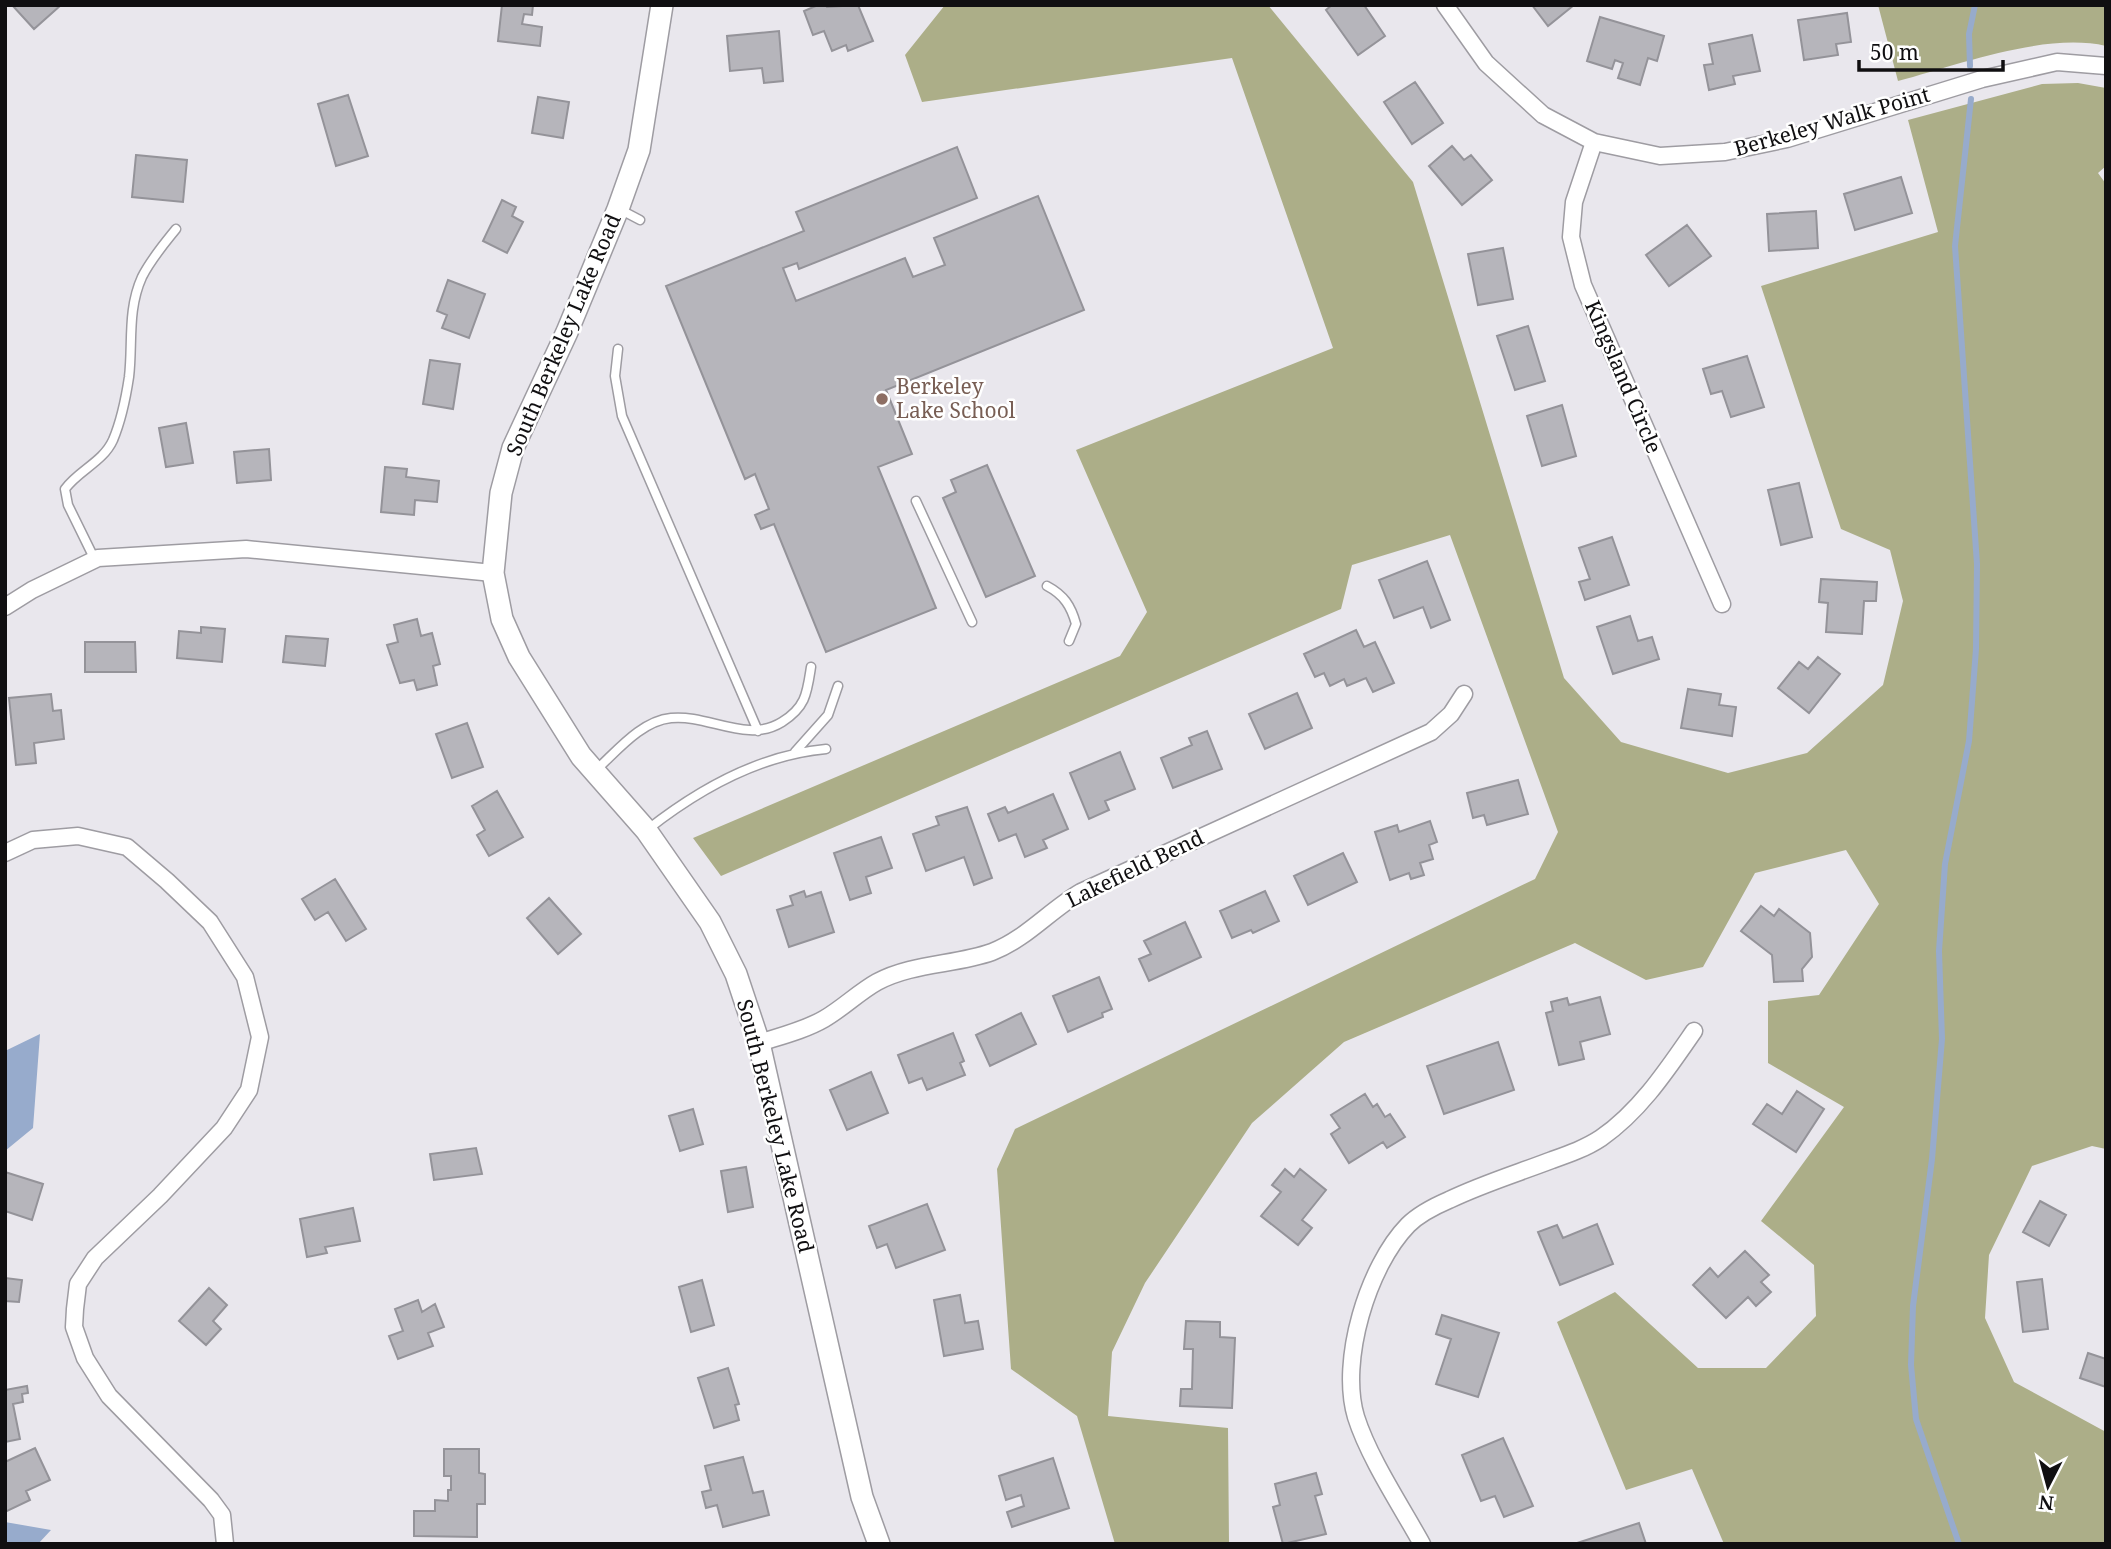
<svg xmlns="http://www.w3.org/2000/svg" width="2111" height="1549" font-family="'Noto Serif',serif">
  <rect width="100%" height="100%" fill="#e9e7ed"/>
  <path fill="#acae88" d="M945 5H1268L1413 182 1564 678 1621 742 1728 773 1807 753 1883 685 1903 601 1890 550 1841 529 1761 286 1938 232 1908 120 2042 84 2078 83 2106 88V166L2098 173 2106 184V1149L2092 1146 2032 1166 1989 1255 1985 1318 2014 1382 2106 1432V1544H1724L1692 1469 1626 1490 1557 1322 1615 1292 1698 1368H1766L1816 1316 1814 1265 1761 1221 1844 1107 1768 1063V1001L1819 995 1879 904 1846 850 1755 873 1703 967 1646 980 1575 943 1344 1042 1252 1123 1145 1283 1112 1352 1108 1416 1228 1428 1229 1544H1115L1077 1416 1011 1369 997 1169 1015 1129 1535 879 1558 832 1450 535 1352 565 1341 609 721 876 693 838 1120 656 1147 612 1076 450 1333 348 1232 58 922 102 905 55Z
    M1878 5H2106V46C2045 32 1958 65 1898 81Z"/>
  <path fill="#97abcc" d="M40 1034 33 1128 5 1151V1051Z
    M5 1522 51 1530 38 1544H5Z"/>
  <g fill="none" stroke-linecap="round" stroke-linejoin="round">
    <path stroke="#97abcc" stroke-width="6" d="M1970 66 1969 34 1975 5
      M1959 1544 1916 1419 1911 1365 1913 1306 1932 1159 1942 1039 1939 951 1945 864 1969 741 1976 649 1977 564 1955 246 1971 99"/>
  </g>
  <path fill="#b6b5bb" stroke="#949399" stroke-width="2" d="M12 5H61L34 29Z
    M502 5H533L532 15 524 14 522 24 542 27 540 46 498 41Z
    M818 5H826L827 7 858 5 873 41 848 51 846 45 832 51 824 31 813 35 804 11Z
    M1332 5H1364L1385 36 1358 55 1326 10Z
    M1532 5H1574L1548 26Z
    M1847 13 1851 42 1836 44 1838 55 1804 60 1798 20Z
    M1600 17 1664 36 1657 61 1648 58 1640 85 1618 78 1623 63 1615 60 1612 69 1587 61Z
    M779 31 783 81 764 83 762 68 730 71 727 36Z
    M1752 35 1760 71 1733 76 1735 84 1709 90 1704 65 1713 64 1709 44Z
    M1415 82 1443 123 1412 144 1384 102Z
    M348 95 368 156 336 166 318 104Z
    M538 97 569 102 563 138 532 133Z
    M1452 146 1464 160 1471 155 1492 180 1462 205 1429 166Z
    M957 147 977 198 799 269 797 263 783 268 796 301 905 258 913 277 945 265 934 238 1038 196 1084 310 886 390 912 454 878 467 936 608 826 652 774 524 761 529 755 515 769 509 755 474 745 479 666 286 804 231 796 212Z
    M136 155 187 160 183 202 132 197Z
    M1901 177 1912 213 1855 230 1844 194Z
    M502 200 516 207 512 216 523 222 507 253 483 241Z
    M1816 211 1818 248 1769 251 1767 214Z
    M1687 225 1711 256 1669 286 1646 255Z
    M1503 248 1513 299 1478 305 1468 254Z
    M448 280 485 294 469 338 442 328 447 315 437 311Z
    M1528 326 1545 381 1515 390 1497 336Z
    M1747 356 1764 407 1731 417 1722 391 1711 394 1703 369Z
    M430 360 460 364 453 409 423 404Z
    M1562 405 1576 456 1542 466 1527 416Z
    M186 423 193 463 166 467 159 428Z
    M269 449 271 480 237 483 234 452Z
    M987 465 1035 576 986 597 943 498 956 492 951 480Z
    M385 467 407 469 406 477 439 481 437 502 415 500 414 515 381 512Z
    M1799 483 1812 537 1781 545 1768 490Z
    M1612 537 1629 585 1585 600 1579 582 1590 579 1579 548Z
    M1427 561 1450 620 1431 628 1423 607 1394 618 1379 580Z
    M1821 579 1877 582 1876 601H1864L1862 634 1826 632 1828 603 1819 602Z
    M1630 616 1638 641 1652 637 1659 659 1613 674 1597 627Z
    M417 619 421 636 432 633 440 664 433 666 437 685 417 690 414 680 400 683 387 645 398 642 394 625Z
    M201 627 225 629 222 662 177 658 179 631 201 633Z
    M1356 630 1364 647 1375 642 1394 683 1373 692 1366 678 1347 686 1344 679 1330 686 1324 673 1315 677 1304 654Z
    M286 636 328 639 325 666 283 662Z
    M85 642H135L136 672H85Z
    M1818 657 1840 674 1809 713 1778 688 1799 662 1808 669Z
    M1688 689 1721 694 1719 705 1736 707 1732 736 1681 728Z
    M1297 693 1312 728 1265 749 1249 714Z
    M51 694 53 711 61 710 64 739 34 743 36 763 16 765 9 698Z
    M467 723 483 767 452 778 436 734Z
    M1207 731 1222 769 1173 788 1161 758 1192 745 1189 738Z
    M1120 752 1135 789 1105 801 1109 810 1089 819 1070 773Z
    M1518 780 1528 814 1487 825 1484 815 1473 818 1467 793Z
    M497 791 523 837 489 856 477 835 485 830 472 806Z
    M1053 794 1068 829 1043 840 1047 848 1025 857 1016 834 999 841 988 814 1005 807 1008 813Z
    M967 807 992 878 974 885 964 857 926 871 913 834 939 825 936 817Z
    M1430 821 1437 842 1429 845 1433 859 1420 863 1424 875 1411 879 1409 873 1390 880 1375 832 1397 825 1399 832Z
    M881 837 892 868 866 877 871 893 850 900 834 853Z
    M1343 853 1357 882 1308 905 1294 876Z
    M335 879 366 929 346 941 328 912 315 920 302 899Z
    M804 891 806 897 821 892 834 932 789 947 777 910 793 905 790 896Z
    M1265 891 1279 921 1253 933 1251 930 1232 938 1220 911Z
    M549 898 581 934 558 954 527 918Z
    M1761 906 1774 916 1779 909 1810 933 1812 957 1802 969 1803 981 1774 982 1772 955 1741 931Z
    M1185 922 1201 957 1149 981 1139 959 1151 954 1144 941Z
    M1099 977 1112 1009 1102 1013 1103 1017 1068 1032 1053 996Z
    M1600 997 1610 1034 1580 1042 1584 1059 1559 1065 1546 1013 1553 1011 1551 1002 1567 998 1569 1005Z
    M1021 1013 1036 1044 990 1066 976 1035Z
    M953 1033 964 1061 960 1063 965 1075 927 1090 922 1078 909 1083 898 1055Z
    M1498 1042 1514 1090 1444 1114 1427 1066Z
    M871 1072 888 1113 847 1130 830 1090Z
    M1797 1091 1824 1109 1796 1152 1753 1124 1767 1104 1782 1114Z
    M1365 1094 1373 1107 1377 1104 1385 1117 1390 1114 1405 1137 1387 1148 1383 1142 1349 1163 1331 1134 1340 1128 1331 1115Z
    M693 1109 703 1144 680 1151 669 1116Z
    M476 1148 482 1174 434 1180 430 1154Z
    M746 1167 753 1207 728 1212 721 1171Z
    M1285 1169 1294 1177 1300 1169 1326 1190 1302 1220 1312 1228 1298 1245 1261 1216 1281 1192 1272 1185Z
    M5 1172 43 1184 32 1220 5 1211Z
    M2040 1201 2066 1215 2049 1246 2023 1232Z
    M927 1204 945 1250 896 1268 887 1244 877 1248 869 1226Z
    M353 1208 360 1241 325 1247 327 1253 307 1257 300 1219Z
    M1597 1224 1613 1264 1560 1285 1538 1232 1557 1225 1563 1238Z
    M1745 1251 1769 1275 1761 1282 1771 1292 1756 1306 1748 1297 1726 1318 1693 1285 1710 1268 1718 1277Z
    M5 1278 22 1280 19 1302 5 1301Z
    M2042 1279 2048 1329 2023 1332 2017 1282Z
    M702 1280 714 1325 691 1332 679 1287Z
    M209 1288 227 1305 213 1321 221 1329 206 1345 179 1321Z
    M960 1295 965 1323 978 1321 983 1349 944 1356 934 1300Z
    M418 1300 422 1312 435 1304 444 1327 428 1333 433 1346 398 1359 389 1336 403 1331 395 1309Z
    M1442 1315 1499 1333 1478 1397 1436 1384 1451 1339 1436 1334Z
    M1186 1321 1220 1322V1337L1235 1338 1232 1408 1180 1406 1181 1389H1192L1193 1349H1184Z
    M2088 1353 2106 1359V1387L2080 1378Z
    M728 1368 739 1404 735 1405 739 1420 714 1428 698 1378Z
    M27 1386 28 1393 22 1394 23 1402 13 1404 20 1439 5 1442V1390Z
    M1503 1438 1533 1506 1504 1517 1495 1496 1481 1501 1462 1455Z
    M35 1448 50 1480 26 1491 30 1500 5 1512V1462Z
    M444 1449H479V1473L485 1474V1504H477V1537L414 1536V1511H435V1500L448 1501V1490H451V1476H444Z
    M743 1457 753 1493 763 1491 769 1515 723 1527 717 1505 706 1508 702 1492 711 1490 705 1466Z
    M1053 1458 1069 1508 1012 1527 1007 1512 1024 1506 1021 1495 1006 1500 999 1476Z
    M1316 1473 1322 1494 1315 1496 1326 1534 1283 1544 1273 1507 1280 1505 1275 1484Z
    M1639 1523 1646 1544H1574Z"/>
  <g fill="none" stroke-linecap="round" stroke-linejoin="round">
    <g stroke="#9e9ca2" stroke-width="11">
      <path id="lane" d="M621 210 640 220
        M618 349 615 376 622 416 758 731
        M916 501 972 622
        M95 560 68 505 65 489C79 470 103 462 113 440 121 421 126 397 129 377 133 344 127 310 142 277 151 259 164 244 176 229
        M1047 586C1064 595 1071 606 1076 624L1069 641
        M795 752 828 715 838 686
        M596 770C617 751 641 721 671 718 708 714 747 744 782 722 806 707 807 693 811 667
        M647 830C699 789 760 755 826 749"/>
    </g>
    <g stroke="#9e9ca2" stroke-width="19">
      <path id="street" d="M1445 5 1486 63 1543 115 1594 142 1660 156 1725 152 1787 139 1982 79 2057 62 2106 66
        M1594 142 1574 202 1571 237 1583 285 1722 604
        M5 607 32 590 98 558 246 549 493 573
        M5 853 33 840 78 836 127 847 167 881 210 922 245 977 260 1037 249 1090 224 1128 160 1196 95 1258 78 1284 75 1309 74 1327 85 1358 109 1396 211 1500 222 1515 225 1544
        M759 1043C781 1036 805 1030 824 1019 843 1008 859 992 877 982 912 963 956 965 992 952 1026 939 1050 910 1081 892L1431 732 1451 714 1464 694
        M1422 1544C1401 1506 1369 1458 1356 1417 1339 1361 1368 1266 1408 1225 1419 1214 1435 1206 1449 1200 1482 1184 1518 1173 1552 1160 1569 1154 1586 1148 1601 1138 1640 1111 1667 1070 1694 1031"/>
    </g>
    <g stroke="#9e9ca2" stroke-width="24">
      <path id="secondary" d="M662 5 639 150 618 209 567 332 513 448 501 493 493 573 502 619 519 657 581 756 646 830 710 922 736 974 759 1043 862 1497 879 1544"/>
    </g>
    <use href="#lane" stroke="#fff" stroke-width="8"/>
    <use href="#street" stroke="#fff" stroke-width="16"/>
    <use href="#secondary" stroke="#fff" stroke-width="21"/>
  </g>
  <circle fill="#8d6e63" stroke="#fff" stroke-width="2.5" cx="882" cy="399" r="7"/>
  <g text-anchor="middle" stroke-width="5" stroke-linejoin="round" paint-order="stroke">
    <g font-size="21" fill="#100f11" stroke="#fff">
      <text transform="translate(1832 122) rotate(-16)" y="7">Berkeley Walk Point</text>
      <text transform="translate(564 335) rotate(-67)" y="7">South Berkeley Lake Road</text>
      <text transform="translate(1623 377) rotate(67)" y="7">Kingsland Circle</text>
      <text transform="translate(1135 869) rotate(-26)" y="7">Lakefield Bend</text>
      <text transform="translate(775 1126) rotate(76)" y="7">South Berkeley Lake Road</text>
    </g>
    <g font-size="21" fill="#785e54" stroke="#fff" text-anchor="start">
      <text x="896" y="394">Berkeley<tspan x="896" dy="24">Lake School</tspan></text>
    </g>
  </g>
  <rect width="2111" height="1549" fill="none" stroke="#100f11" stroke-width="14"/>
  <g transform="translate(2048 1486) rotate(186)" stroke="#ffffff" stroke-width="5" paint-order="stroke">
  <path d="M0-5L12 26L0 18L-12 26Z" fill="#100f11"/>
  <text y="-10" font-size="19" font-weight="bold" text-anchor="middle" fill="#100f11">N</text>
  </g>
  <path d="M1859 60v10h144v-10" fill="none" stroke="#100f11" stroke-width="3.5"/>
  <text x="1870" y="60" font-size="21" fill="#100f11" stroke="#ffffff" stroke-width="5" paint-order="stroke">50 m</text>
</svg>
